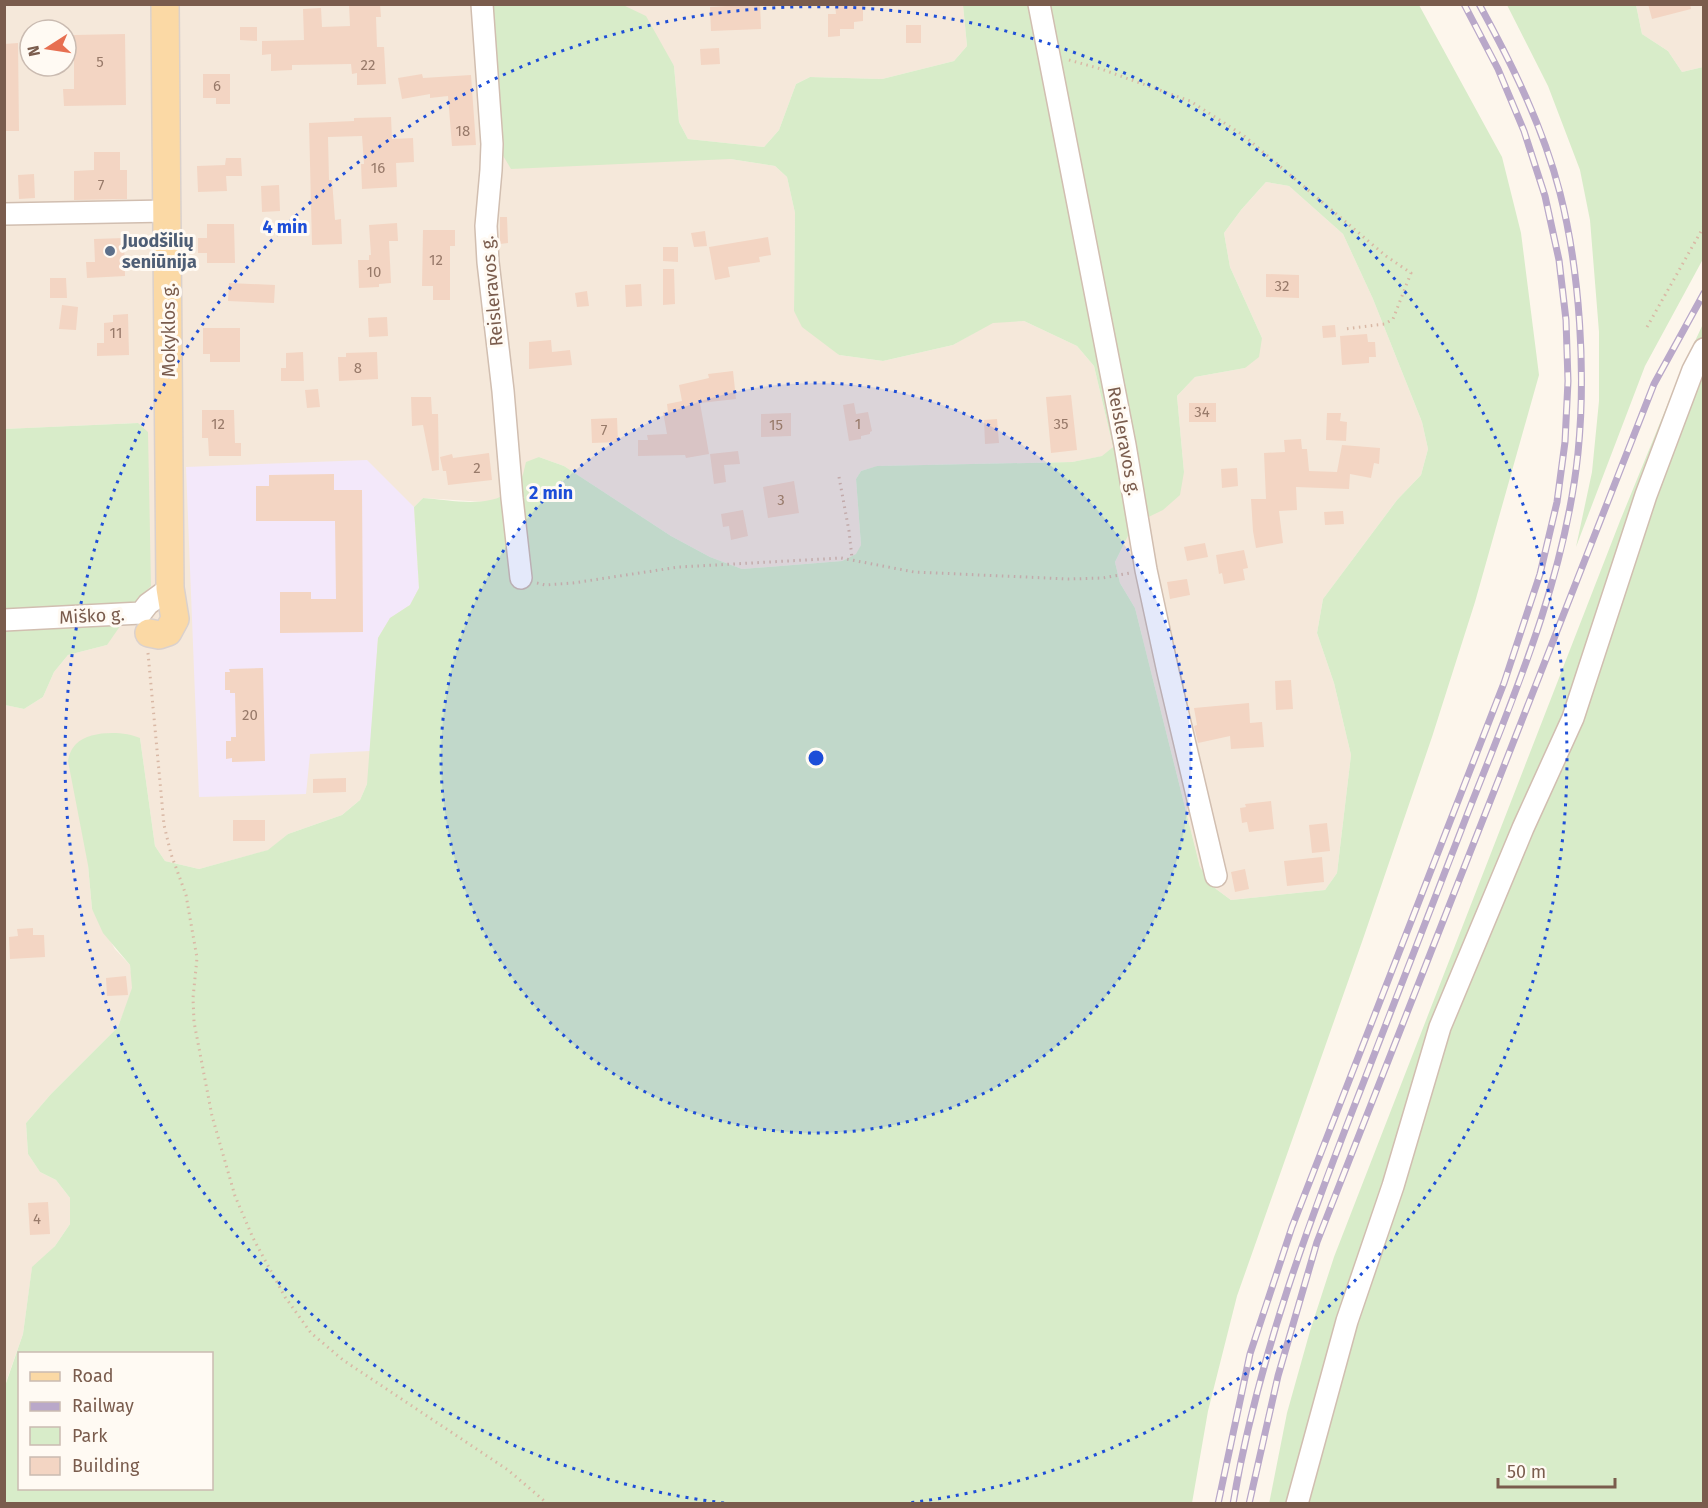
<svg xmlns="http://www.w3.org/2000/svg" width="1708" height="1508" font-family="'Fira Sans',sans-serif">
  <rect width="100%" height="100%" fill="#fdf6ec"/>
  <path fill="#f5e8da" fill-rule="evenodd" d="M5 5H492L502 154 730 159 775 166 787 177 795 213 794 311 839 355 883 361 953 345 993 322 1024 321 1077 346 1094 366 1113 447 1103 456 1072 462 878 466 861 471 856 479 861 545 857 554 842 561 742 569 710 557 671 536 564 466 539 457 520 483 501 499 484 502 423 498 414 507 419 588 367 784 360 800 342 815 288 834 269 850 199 869 165 861 155 846 140 738 88 865 92 909 115 949 130 965 133 988 118 1027 51 1094 26 1123 28 1154 40 1172 56 1180 70 1198V1224L55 1246 32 1268 23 1334 5 1385V705L24 709 43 697 54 672 68 655 107 645 138 423 5 429ZM30 30H66V66H30Z
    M623 5H963L967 46 954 61 882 79 810 77 796 84 779 130 764 147 688 139 679 122 674 66Z
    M1636 5H1703V67L1682 72 1668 51 1642 34Z
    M1266 182 1289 186 1343 234 1373 299 1422 422 1428 449 1421 475 1397 500 1323 599 1317 633 1334 683 1351 755 1337 873 1325 890 1231 900 1216 889 1200 867 1135 608 1120 583 1115 562 1134 524 1184 472 1177 396 1195 377 1245 368 1262 338 1230 267 1224 233 1241 210Z"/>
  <path fill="#f3e8fa" d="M367 460 414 507 419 588 410 605 390 618 378 638 370 751 310 754 306 794 199 797 186 467Z"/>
  <path fill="#d8ecc9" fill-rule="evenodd" d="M492 5H623L646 16 674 66 679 122 688 139 764 147 779 130 796 84 810 77 882 79 954 61 967 46 963 5H1419L1502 157 1521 233 1539 375 1475 602 1432 737 1363 939 1237 1296 1208 1411 1192 1503 5 1504V1386L23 1334 32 1267 55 1246 70 1224V1198L56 1180 40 1172 28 1154 26 1123 51 1094 118 1027 132 988 130 965 103 933 92 909 88 865 68 761C69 755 71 749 76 744 90 730 124 731 140 738L155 846 165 861 199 869 268 850 288 834 342 815 360 800 367 784 378 638 390 618 410 605 419 588 414 507 423 498C454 500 495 511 518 484 523 479 524 469 526 462L539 457 564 466 671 536 710 557 742 569 842 561 856 554 861 545 856 479 861 471 877 466 1072 462 1102 456 1113 447 1094 366 1077 346 1024 321 993 323 953 345 883 361 839 355 802 327 794 311 795 213 787 177 775 166 730 159 511 169 502 154ZM1266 182 1289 186 1343 234 1373 299 1422 422 1428 449 1421 475 1397 500 1323 599 1317 633 1334 683 1351 755 1337 873 1325 890 1231 900 1216 889 1200 867 1135 608 1120 583 1115 562 1134 524 1163 510 1180 495 1184 472 1177 396 1195 377 1245 368 1259 357 1262 338 1230 267 1224 233 1241 210ZM20 1354H212V1488H20Z
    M1507 5H1636L1642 34 1668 51 1682 72 1703 67V259L1645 366 1576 547 1592 472 1599 401V332L1590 220 1580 170 1548 86Z
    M1703 324V1503L1269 1504 1287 1413 1310 1331 1334 1257 1620 521 1682 369Z
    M138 423 148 432 151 586 141 596 107 645 68 655 54 672 43 697 24 709 5 705 4 429Z"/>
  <path fill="#f3d5c3" d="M349 4H380L381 17H376L377 47H384L386 84 357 85V73L352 74 351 64 292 65V70L271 71V54L262 55V41L304 40 303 9 321 8 322 27 350 26Z
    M760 4 761 29 711 31 710 7Z
    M835 4H863V21L854 22V29H840V36L828 37V14H836Z
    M1648 4H1690L1691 9 1652 19Z
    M906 25H921V43H906Z
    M240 27H257V41L240 40Z
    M125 34 126 105 64 106 63 89H74V35Z
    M18 43 19 131H4V44Z
    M719 48 720 64 701 65 700 49Z
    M203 74H230V104H216V98H203Z
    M422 74 423 78 471 75 476 145 452 146 448 96 430 98V94L402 99 398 78Z
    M391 117 392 139 413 138 414 162 396 163 397 187 362 189 361 164H364L362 136 328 137 329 180H332L335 220 341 219 342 244 312 245 309 123 354 121V118Z
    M94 152H120V170H127V199L74 200V171L94 170Z
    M226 158H241L242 176H226L227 191 198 192 197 166 225 165Z
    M34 174 35 198 19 199 18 175Z
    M279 185 280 211 262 212 261 186Z
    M500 217H507L508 243 500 244Z
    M397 223 398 241H389L391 283 379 284V287L359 288 358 260H369V255H371L369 225Z
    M207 224H234L235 263H207V253H198V238H207Z
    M423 230H455V246H450V300H433V286H422Z
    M705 231 707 246 694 247 691 233Z
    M768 237 771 255 759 257 760 262 728 267 730 277 715 280 709 247Z
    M124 238 125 276 87 278 86 262H95L94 239Z
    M663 247H678V262L663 261Z
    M663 269H674L675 304 663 305Z
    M1266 274 1299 275V298L1266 297Z
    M50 278H66L67 298H50Z
    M229 283 275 285 274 303 228 301Z
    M641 284 642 306 626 307 625 285Z
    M587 291 589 306 577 307 575 293Z
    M62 305 78 307 76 330 59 329Z
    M128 314 129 355 97 356V343H104V323L113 322V315Z
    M387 317 388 336 369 337 368 318Z
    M1335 325 1336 337 1323 338 1322 326Z
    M203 328H240V362H210V354H203Z
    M1367 334 1368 342H1375L1376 357H1369V363L1342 365 1340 336Z
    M551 340 552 352 570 350 572 365 529 369V342Z
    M303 352 304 381H281V368H286V353Z
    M377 352 378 379 339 381 338 357H346V353Z
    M733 371 736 399 700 403 709 454 686 458 685 455 638 456V440H648L647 435 667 434 663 412H668L667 404 682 401 679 385 709 378 708 374Z
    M318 389 320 407 307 408 305 390Z
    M1071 395 1077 450 1051 453 1046 397Z
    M411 397H431L432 414H438L439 470 432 471 423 425 412 426Z
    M854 403 856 414 868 412 872 431 870 432V434L861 436V439L849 441 843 405Z
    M1189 403H1216V422H1189Z
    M202 410H234L235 443H241V456H209L208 438H202Z
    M791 413V436L761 437V414Z
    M1327 413H1341L1340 421 1347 422 1346 441 1326 440Z
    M617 418 618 442 592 443 591 419Z
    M997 419 999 443 985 444 984 420Z
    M1301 439 1302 449H1307L1309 471 1337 472 1342 445 1380 448 1379 464 1374 463 1371 478 1350 474 1349 489 1296 487 1297 510 1279 511 1283 543 1256 548 1253 531 1251 499H1266L1264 453 1285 452 1284 440Z
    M738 451 740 464 724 465 726 482 714 484 710 454Z
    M489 453 492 480 448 485 446 471H443L440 457 452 454 453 458Z
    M1237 468 1238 486 1222 488 1221 469Z
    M334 474V490H362L363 632 280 633V592H311V599H336L335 521H256V486H269V475Z
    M794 481 799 513 768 518 763 487Z
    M743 510 748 536 731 540 729 526 723 527 721 514Z
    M1343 511 1344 524 1325 525 1324 512Z
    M1205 543 1208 557 1187 561 1184 547Z
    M1244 550 1248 568 1243 569 1245 580 1224 584 1222 573 1219 574 1216 555Z
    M1187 579 1190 595 1170 599 1167 582Z
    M263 668 265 761 232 762V758L226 759V741H231V737H236L235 693H230V690H225V672H230L229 669Z
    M1291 680 1293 709 1276 710 1275 681Z
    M1249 703 1250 723 1262 722 1264 747 1231 749 1230 736 1198 743 1194 726 1197 725 1194 708Z
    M346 778V792L313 793V779Z
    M1271 801 1274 829 1249 832 1247 822 1242 823 1240 808 1246 807 1245 804Z
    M233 820H265V841H233Z
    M1327 823 1330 851 1312 853 1309 825Z
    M1322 857 1324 882 1287 886 1284 861Z
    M1245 869 1249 889 1235 892 1231 872Z
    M33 928V935H44L45 957 10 959 9 937 18 936 17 929Z
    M126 976 128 995 107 996 106 978Z
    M48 1202 50 1234 30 1235 28 1203Z"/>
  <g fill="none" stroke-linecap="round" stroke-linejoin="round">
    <g stroke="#d1beb0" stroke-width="24">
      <path id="minor" d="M482 4 492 144 491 170 486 226 488 262 503 391 512 498 521 578
        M1039 4 1125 445 1146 570 1168 672 1216 876
        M4 214 168 211
        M4 620 141 613 148 604 170 588
        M1297 1504 1347 1321 1393 1186 1440 1027 1523 828 1573 718 1646 495 1693 370 1704 349"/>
    </g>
    <g stroke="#dad1cd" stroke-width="30">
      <path id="major" d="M149 633 159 635 168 632 175 619 170 588 165 4"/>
    </g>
    <path stroke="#d9b8a5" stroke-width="3" stroke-dasharray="1.5 4.5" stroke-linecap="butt" d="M1069 60 1101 69 1190 101 1243 135 1386 256 1411 273 1393 319 1385 324 1345 329
      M1647 327 1704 226
      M839 477 849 531 852 558
      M537 583 545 585 573 583 679 567 841 558 914 572 1069 579 1103 578 1130 573
      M148 653 164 825 171 854 186 895 197 958 193 998 194 1022 212 1116 235 1196 253 1238 285 1297 311 1333 343 1360 508 1470 548 1504"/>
    <use href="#minor" stroke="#fff" stroke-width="21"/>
    <use href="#major" stroke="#fbd9a5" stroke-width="27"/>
    <g stroke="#b9a8c9" stroke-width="7">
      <path id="rail" d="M1218 1504 1250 1354 1292 1227 1504 683 1540 574 1557 502 1565 442 1568 381 1566 320 1559 260 1545 196 1524 131 1498 69 1464 4
        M1233 1504C1258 1357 1310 1219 1364 1081 1398 992 1433 904 1467 815 1513 698 1565 579 1578 453 1586 372 1580 272 1560 193 1543 127 1512 64 1479 4
        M1249 1504 1278 1376 1317 1242 1654 384 1704 293"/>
    </g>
    <use href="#rail" stroke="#fffaf3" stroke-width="4.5" stroke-dasharray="14" stroke-linecap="butt"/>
  </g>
  <circle cx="816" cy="758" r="375" fill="#1d4ed8" fill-opacity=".12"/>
  <g fill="none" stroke="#1d4ed8" stroke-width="3" stroke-dasharray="3 6">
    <circle cx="816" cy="758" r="375"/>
    <path d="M724 1503A751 751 0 1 1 908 1503"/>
  </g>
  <circle fill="#5c6f8a" stroke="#fffaf3" stroke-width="2" cx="110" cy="251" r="6"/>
  <g text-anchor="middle" stroke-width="6" stroke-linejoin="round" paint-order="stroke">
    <g font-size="15" fill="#987a6a">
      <text x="100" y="67">5</text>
      <text x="368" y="70">22</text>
      <text x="217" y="91">6</text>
      <text x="463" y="136">18</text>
      <text x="378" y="173">16</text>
      <text x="101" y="190">7</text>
      <text x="436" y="265">12</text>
      <text x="374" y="277">10</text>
      <text x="1282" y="291">32</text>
      <text x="116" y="338">11</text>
      <text x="358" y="373">8</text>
      <text x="1202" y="417">34</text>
      <text x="218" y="429">12</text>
      <text x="858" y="429">1</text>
      <text x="1061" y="429">35</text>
      <text x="776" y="430">15</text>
      <text x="604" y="435">7</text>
      <text x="477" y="473">2</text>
      <text x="781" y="505">3</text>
      <text x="250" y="720">20</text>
      <text x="37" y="1224">4</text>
    </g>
    <g font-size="18" font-weight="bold" fill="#4e5e75" stroke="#fffaf3" text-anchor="start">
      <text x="122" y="247">Juodšilių<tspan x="122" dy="21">seniūnija</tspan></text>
    </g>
    <g font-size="18" fill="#7a5c4d" stroke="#fffaf3">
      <text transform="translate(492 291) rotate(-95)" y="6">Reisleravos g.</text>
      <text transform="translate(169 330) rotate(-90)" y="6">Mokyklos g.</text>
      <text transform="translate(1124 441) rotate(79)" y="6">Reisleravos g.</text>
      <text transform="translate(92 616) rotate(-3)" y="6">Miško g.</text>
    </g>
  </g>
  <circle cx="816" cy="758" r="9" fill="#1d4ed8" stroke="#fffaf3" stroke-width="3"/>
  <g font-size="18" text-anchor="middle" font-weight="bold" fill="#1d4ed8" stroke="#fffaf3" stroke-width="6" stroke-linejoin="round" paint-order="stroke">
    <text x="285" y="233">4 min</text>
    <text x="551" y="499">2 min</text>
  </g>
  <rect width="1708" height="1508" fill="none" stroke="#7a5c4d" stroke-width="12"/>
  <rect x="18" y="1352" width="195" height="138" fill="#fffaf3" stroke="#cabbb1" stroke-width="1.5"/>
  <rect x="30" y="1372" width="30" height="9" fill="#fbd9a5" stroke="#cabbb1" stroke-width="1.5"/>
  <text x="72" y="1382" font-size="18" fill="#7a5c4d">Road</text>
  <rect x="30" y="1402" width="30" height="9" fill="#b9a8c9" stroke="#cabbb1" stroke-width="1.5"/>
  <text x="72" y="1412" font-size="18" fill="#7a5c4d">Railway</text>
  <rect x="30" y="1427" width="30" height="18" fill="#d8ecc9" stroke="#cabbb1" stroke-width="1.5"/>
  <text x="72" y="1442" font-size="18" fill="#7a5c4d">Park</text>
  <rect x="30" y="1457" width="30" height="18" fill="#f3d5c3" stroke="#cabbb1" stroke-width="1.5"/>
  <text x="72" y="1472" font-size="18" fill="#7a5c4d">Building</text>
  <g transform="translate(48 48) rotate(258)"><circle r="28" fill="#fffaf3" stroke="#cabbb1" stroke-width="1.5"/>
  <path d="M0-4.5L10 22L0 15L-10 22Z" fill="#e76f51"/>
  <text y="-9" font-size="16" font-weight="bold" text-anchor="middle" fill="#7a5c4d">N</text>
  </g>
  <path d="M1498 1478v9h117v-9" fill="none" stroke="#7a5c4d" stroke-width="3"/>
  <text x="1507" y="1478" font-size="18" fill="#7a5c4d" stroke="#fffaf3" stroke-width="4.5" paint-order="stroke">50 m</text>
</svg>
